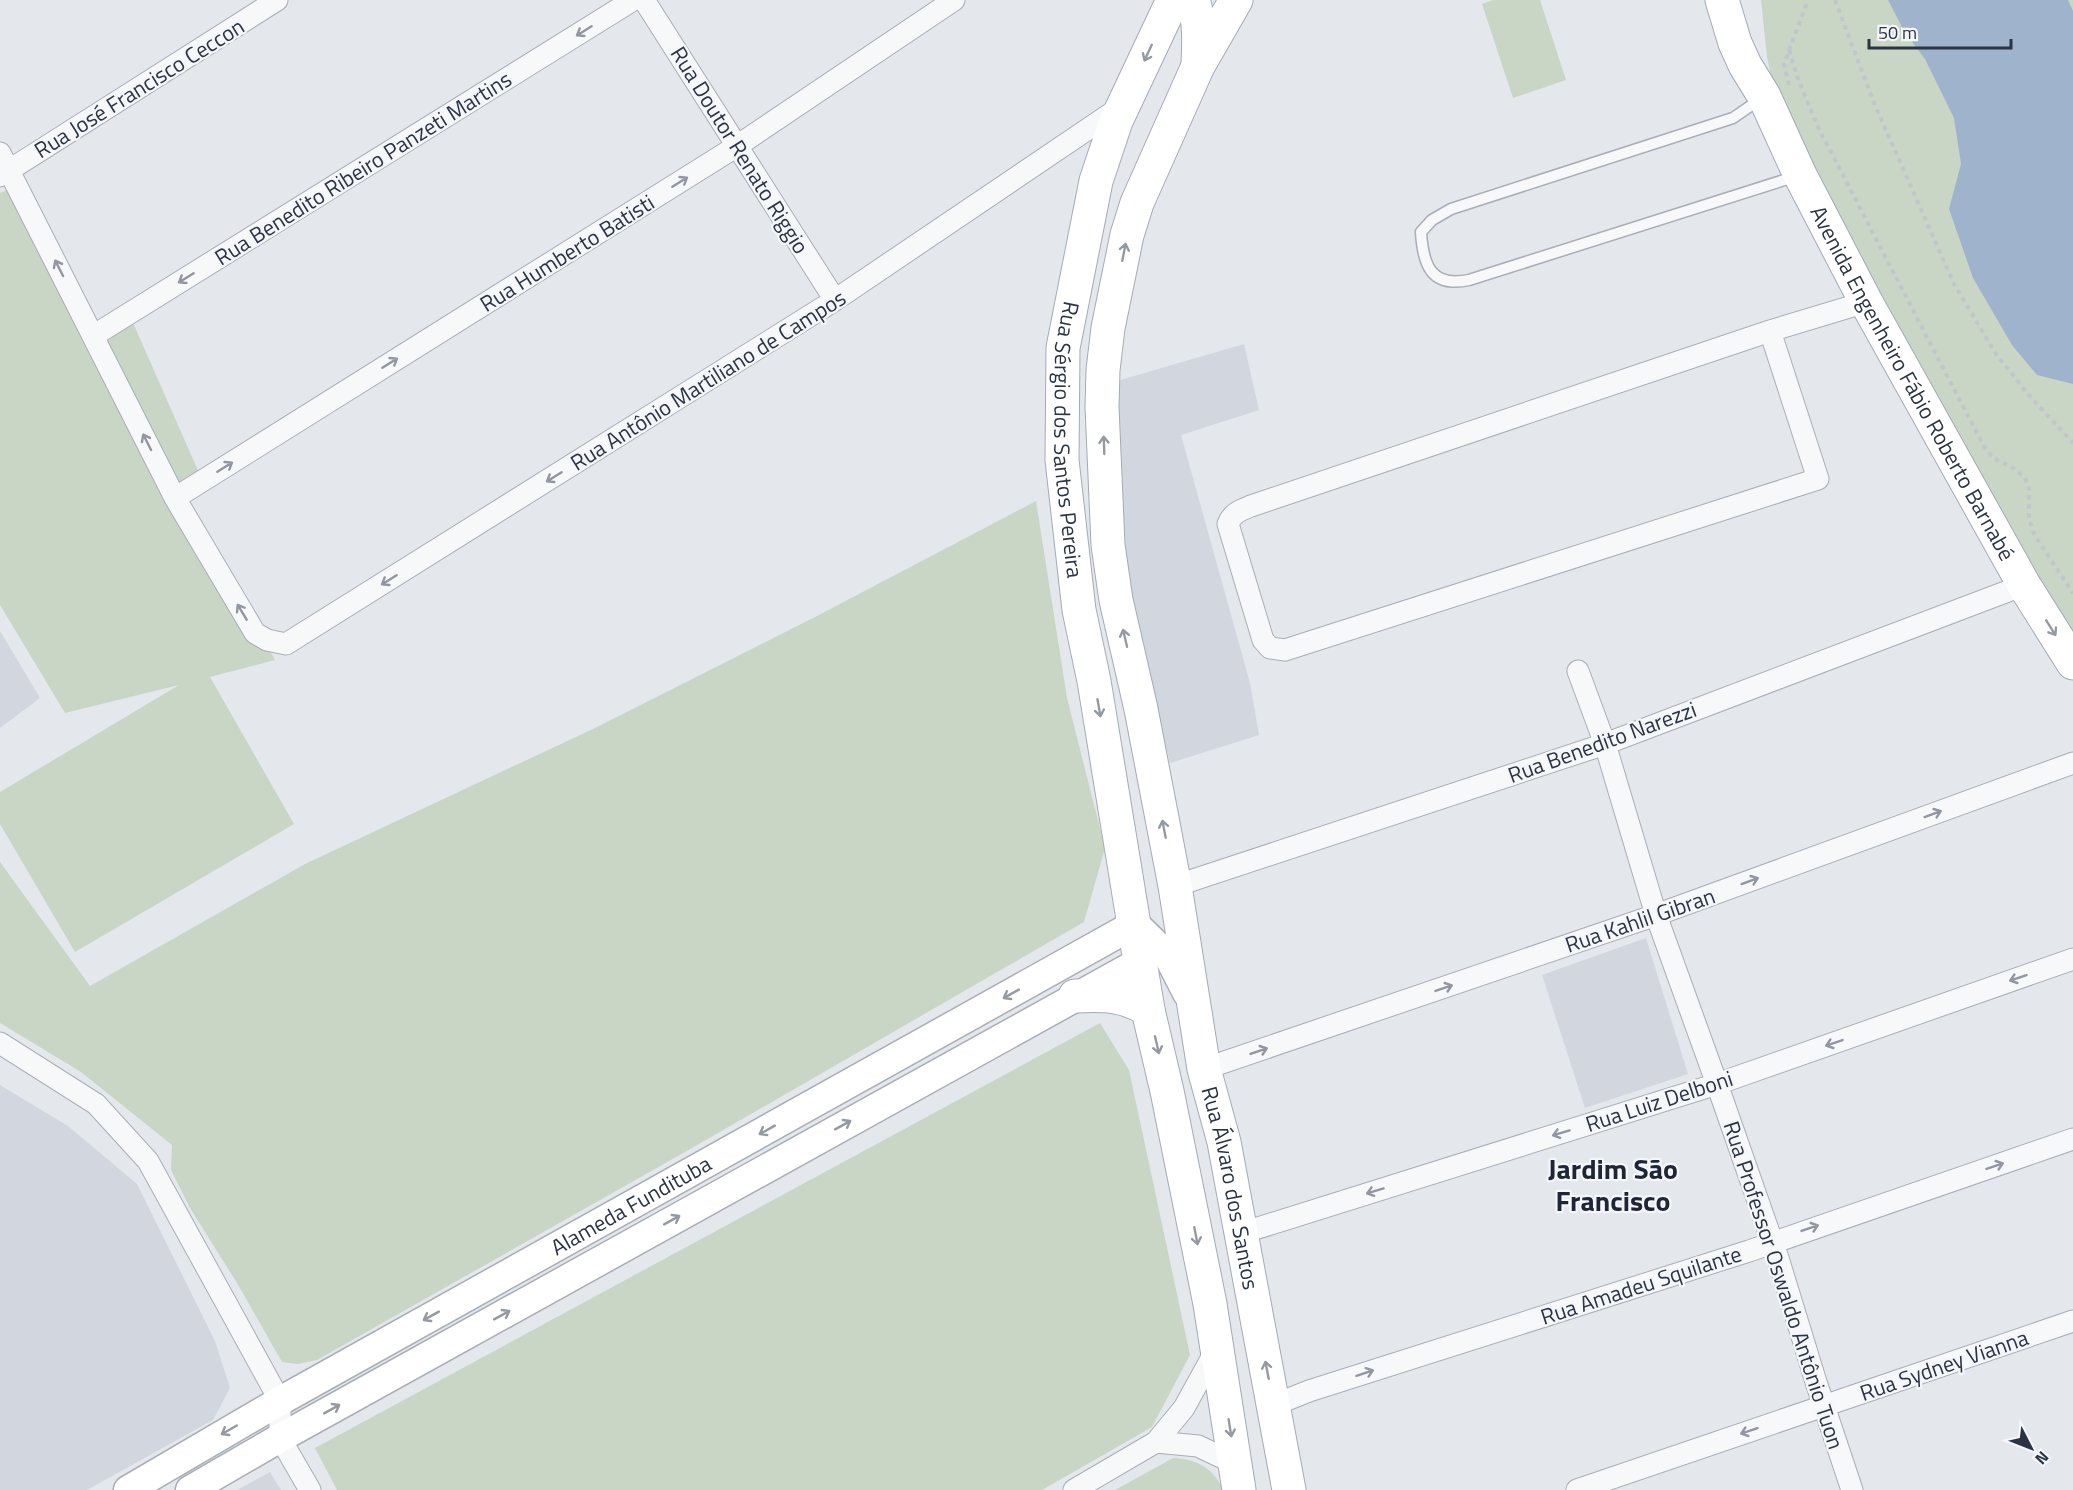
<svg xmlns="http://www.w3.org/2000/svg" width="2073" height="1490" font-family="'Titillium Web',sans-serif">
  <rect width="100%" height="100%" fill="#e4e7ec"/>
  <path fill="#d2d6de" d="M1244 344 1259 410 1181 435 1250 683 1259 735 1170 763 1131 608 1122 509 1117 381Z
    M0 631 40 698 0 728Z
    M1646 938 1688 1074 1585 1108 1542 975Z
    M0 1085 68 1126 137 1184 215 1341 230 1388 213 1420 87 1490H0Z
    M270 1472 281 1490H237Z"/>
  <path fill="#c9d6c5" d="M1493 0H1540L1566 80 1513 98 1482 4Z
    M1761 0H2073V635L2013 543 1886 314 1772 81 1767 57Z
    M9 189 275 660 210 677 294 824 75 952 0 824V792L179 685 65 713 0 605V193Z
    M130 316 200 475 180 487 97 338Z
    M1036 501 1067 698 1105 848 1084 922 692 1148 317 1360 298 1364 282 1362 237 1283 190 1208 171 1170 172 1145 81 1072 0 1023V862L90 986 305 864 595 728 815 617Z
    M1100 1023 1129 1070 1190 1355 1152 1427 1042 1490H337L315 1448Z
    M1173 1458C1196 1459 1213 1467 1223 1490H1115Z"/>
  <path fill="#9fb4cc" d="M1888 0H2068L2073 11V384L2037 375 2012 345 1973 278 1949 209 1961 164 1954 118 1925 59 1904 31Z"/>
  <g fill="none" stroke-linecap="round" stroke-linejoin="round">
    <g stroke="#a9aeb7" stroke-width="13">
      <path id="lane" d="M1762 98 1733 118 1451 209 1432 220 1421 232C1423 265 1431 288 1469 280L1797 176"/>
    </g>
    <g stroke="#a9aeb7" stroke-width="23">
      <path id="street" d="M644 0 835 300
        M0 153 175 498 255 633 267 640 286 644 835 300 1122 106
        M0 176 277 0
        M1770 331 1818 479 1285 650 1270 648 1263 640 1228 524C1232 513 1241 510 1251 506L1770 331 1866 302
        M93 336 633 0
        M175 498 737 146 954 0
        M1578 671 1605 744 1656 915 1717 1084 1778 1258 1816 1382 1852 1490
        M1175 886 1605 744 2024 585
        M0 1043 96 1104 148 1161 280 1401V1438L310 1490
        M1204 1069 1656 915 2073 763
        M1242 1233 1717 1084 2073 959
        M1274 1405 1309 1391 1749 1251 2073 1139
        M1156 1442 1198 1446 1236 1464
        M1074 1490 1156 1442 1184 1408 1217 1348
        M1577 1490 2073 1321"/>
    </g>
    <g stroke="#a9aeb7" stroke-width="31">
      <g id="secondary">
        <path id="s1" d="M128 1490 280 1401 1135 924 1168 956 1187 993"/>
        <path d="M190 1490 280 1438 1141 961"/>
      </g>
    </g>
    <g stroke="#a3abb8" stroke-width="35">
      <g id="primary">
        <path id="s2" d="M1173 0 1116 121 1096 181 1063 348 1062 460 1079 610 1094 681 1148 1010 1167 1091 1210 1304 1239 1490"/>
        <path d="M1193 0C1200 21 1199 42 1198 64"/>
        <path id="s3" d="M1236 0 1198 66 1137 203 1127 235 1108 328 1103 370 1102 407 1108 545 1116 600 1141 709 1175 886 1204 1069 1224 1142 1289 1490"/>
        <path id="s4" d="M1722 0 1735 43 1745 65 1764 96 1800 175 1866 302 2024 585 2073 663"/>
        <path d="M1075 996C1103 995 1124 994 1148 1010"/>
      </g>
    </g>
    <path stroke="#c2c5cb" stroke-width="4" stroke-dasharray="4.5 4.5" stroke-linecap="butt" d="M1835 0 1874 103 1954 284 1996 354 2027 393 2073 443
      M1789 50 1798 79 1819 129 1955 391 1985 448 1993 458 2013 468 2025 478 2029 489V520L2035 536 2073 593
      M1789 85 1784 64 1808 0"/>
    <use href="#lane" stroke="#f7f8fa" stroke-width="10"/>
    <use href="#street" stroke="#f7f8fa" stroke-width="21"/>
    <use href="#secondary" stroke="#fff" stroke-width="28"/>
    <use href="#primary" stroke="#fff" stroke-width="33"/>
  </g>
  <defs><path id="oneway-shaft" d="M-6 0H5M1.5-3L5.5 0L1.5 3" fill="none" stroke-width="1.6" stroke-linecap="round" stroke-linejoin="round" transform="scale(1.5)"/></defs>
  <g stroke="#9196a0">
    <use href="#oneway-shaft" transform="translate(584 31) rotate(148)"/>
    <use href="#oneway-shaft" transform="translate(680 182) rotate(-32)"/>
    <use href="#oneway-shaft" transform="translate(59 268) rotate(-117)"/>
    <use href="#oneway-shaft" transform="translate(186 278) rotate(148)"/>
    <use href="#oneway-shaft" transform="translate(390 363) rotate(-32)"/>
    <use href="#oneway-shaft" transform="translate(147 442) rotate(-117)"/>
    <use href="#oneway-shaft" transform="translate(225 467) rotate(-32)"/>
    <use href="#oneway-shaft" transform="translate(554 477) rotate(148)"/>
    <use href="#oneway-shaft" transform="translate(389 580) rotate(148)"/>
    <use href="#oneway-shaft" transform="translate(242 612) rotate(-121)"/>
    <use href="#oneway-shaft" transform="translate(1933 814) rotate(-20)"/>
    <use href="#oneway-shaft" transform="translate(1750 881) rotate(-20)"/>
    <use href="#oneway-shaft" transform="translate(2018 978) rotate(161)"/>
    <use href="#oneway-shaft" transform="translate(1444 988) rotate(-19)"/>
    <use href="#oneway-shaft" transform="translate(1834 1043) rotate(161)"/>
    <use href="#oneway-shaft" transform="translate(1259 1051) rotate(-19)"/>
    <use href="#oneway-shaft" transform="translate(1561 1133) rotate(163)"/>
    <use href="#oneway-shaft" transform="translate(1995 1166) rotate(-19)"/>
    <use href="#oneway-shaft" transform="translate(1375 1191) rotate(163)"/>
    <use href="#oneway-shaft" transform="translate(1810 1228) rotate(-19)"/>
    <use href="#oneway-shaft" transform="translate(1365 1373) rotate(-18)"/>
    <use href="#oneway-shaft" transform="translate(1749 1431) rotate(161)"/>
  </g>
  <g stroke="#959aa2">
    <use href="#oneway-shaft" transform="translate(1148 53) rotate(115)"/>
    <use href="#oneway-shaft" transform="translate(1124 252) rotate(-79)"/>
    <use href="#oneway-shaft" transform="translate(1104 445) rotate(-92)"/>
    <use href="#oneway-shaft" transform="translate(2051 628) rotate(58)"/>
    <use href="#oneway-shaft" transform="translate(1125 638) rotate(-103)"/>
    <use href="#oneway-shaft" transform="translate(1099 708) rotate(80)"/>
    <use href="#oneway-shaft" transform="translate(1164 829) rotate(-101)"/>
    <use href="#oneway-shaft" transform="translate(1011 994) rotate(151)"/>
    <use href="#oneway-shaft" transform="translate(1157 1045) rotate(77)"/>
    <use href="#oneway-shaft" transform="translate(843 1125) rotate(-29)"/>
    <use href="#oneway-shaft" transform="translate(767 1130) rotate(151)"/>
    <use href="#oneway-shaft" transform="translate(672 1220) rotate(-29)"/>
    <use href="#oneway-shaft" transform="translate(1196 1236) rotate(79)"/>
    <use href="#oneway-shaft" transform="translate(502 1315) rotate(-29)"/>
    <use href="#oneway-shaft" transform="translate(431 1316) rotate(151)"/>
    <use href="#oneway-shaft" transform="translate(1267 1370) rotate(-101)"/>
    <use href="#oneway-shaft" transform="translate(332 1409) rotate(-29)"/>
    <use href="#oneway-shaft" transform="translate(1230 1428) rotate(81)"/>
    <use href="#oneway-shaft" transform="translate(229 1430) rotate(150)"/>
  </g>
  <g text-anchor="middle" stroke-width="4.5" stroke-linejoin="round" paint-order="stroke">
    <g font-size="22" fill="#2b3445" stroke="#f4f6f9">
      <text transform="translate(139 88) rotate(-32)" y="8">Rua José Francisco Ceccon</text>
      <text transform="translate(740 150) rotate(58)" y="8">Rua Doutor Renato Riggio</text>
      <text transform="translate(363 168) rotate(-32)" y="8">Rua Benedito Ribeiro Panzeti Martins</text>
      <text transform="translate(567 253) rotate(-32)" y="8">Rua Humberto Batisti</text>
      <text transform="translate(708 380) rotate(-32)" y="8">Rua Antônio Martiliano de Campos</text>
      <text dy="8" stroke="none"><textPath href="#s4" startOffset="429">Avenida Engenheiro Fábio Roberto Barnabé</textPath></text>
      <text dy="8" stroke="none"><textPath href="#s2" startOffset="459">Rua Sérgio dos Santos Pereira</textPath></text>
      <text transform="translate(1602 742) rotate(-20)" y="8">Rua Benedito Narezzi</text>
      <text transform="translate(1640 920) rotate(-19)" y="8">Rua Kahlil Gibran</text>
      <text transform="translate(1659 1101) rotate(-18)" y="8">Rua Luiz Delboni</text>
      <text dy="8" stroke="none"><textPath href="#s3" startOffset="1227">Rua Álvaro dos Santos</textPath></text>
      <text dy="8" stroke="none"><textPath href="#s1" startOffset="578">Alameda Fundituba</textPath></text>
      <text transform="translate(1641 1285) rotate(-18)" y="8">Rua Amadeu Squilante</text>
      <text transform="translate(1784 1285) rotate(72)" y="8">Rua Professor Oswaldo Antônio Tuon</text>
      <text transform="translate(1944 1365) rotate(-19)" y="8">Rua Sydney Vianna</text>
    </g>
    <g font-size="28" font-weight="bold" fill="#1d2536" stroke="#f4f6f9">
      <text x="1613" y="1179">Jardim São<tspan x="1613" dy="32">Francisco</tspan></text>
    </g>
  </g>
  <g transform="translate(2031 1448) rotate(132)" stroke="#f4f6f9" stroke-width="4.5" paint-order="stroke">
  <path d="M0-4.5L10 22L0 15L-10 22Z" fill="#2b3445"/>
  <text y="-9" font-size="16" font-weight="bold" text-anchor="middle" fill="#2b3445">N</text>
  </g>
  <path d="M1869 39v9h142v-9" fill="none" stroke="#2b3445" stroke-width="3"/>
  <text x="1878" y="39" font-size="18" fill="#2b3445" stroke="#f4f6f9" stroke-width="4.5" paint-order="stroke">50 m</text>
</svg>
